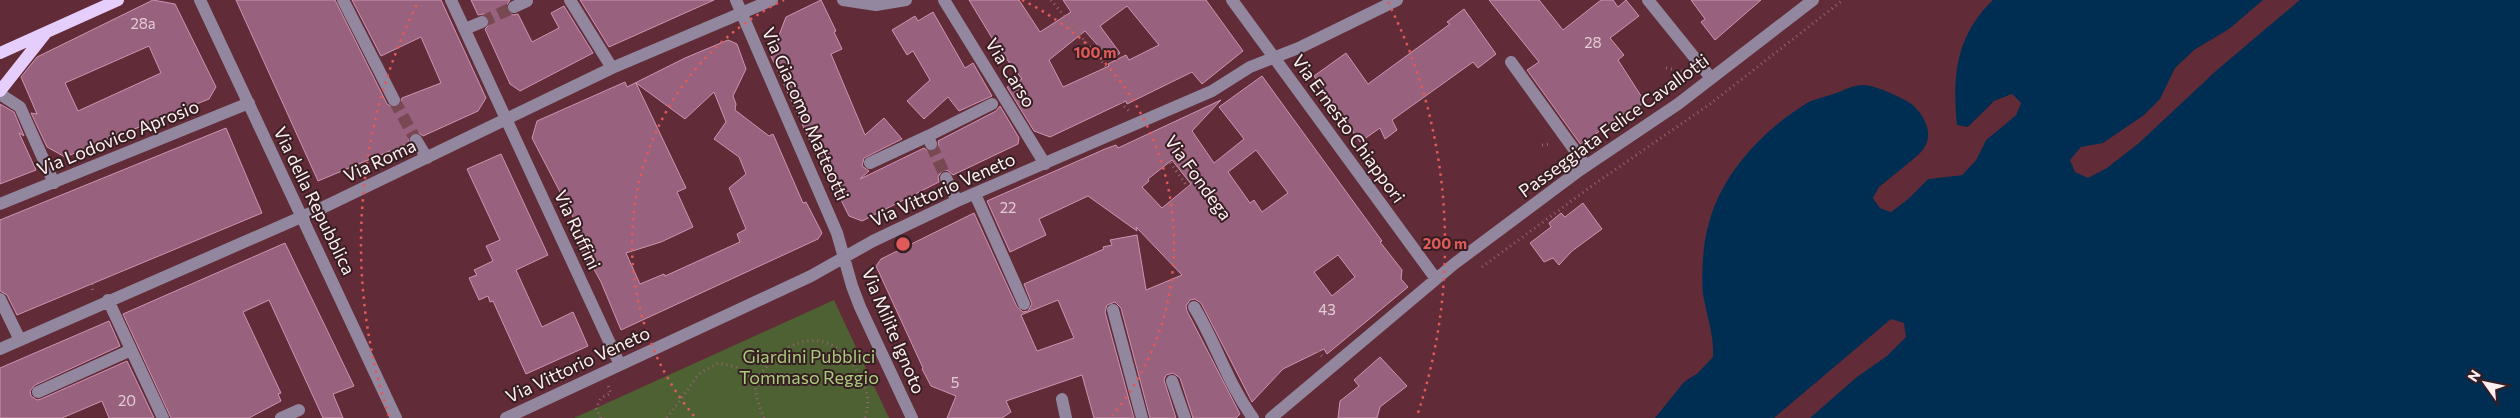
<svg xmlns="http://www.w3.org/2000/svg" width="2520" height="418" font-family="Commissioner,sans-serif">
  <rect width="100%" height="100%" fill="#612b37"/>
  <path fill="#4e6133" d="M834 300 889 418H574Z"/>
  <path fill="#002e52" d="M1993 0H2520V418H1655L1684 382 1698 373 1713 357C1714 333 1707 318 1703 294 1701 278 1703 243 1708 227 1720 175 1763 130 1807 103 1816 98 1827 97 1836 93 1845 90 1854 84 1865 85 1879 87 1895 95 1907 101 1918 107 1930 124 1928 138 1926 158 1884 177 1873 198L1880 208 1891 212 1908 199 1928 179 1962 175 1976 160 1986 140 2016 115 2021 103 2012 94 1994 102 1968 127 1957 125C1952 77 1956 35 1993 0Z"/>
  <path fill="#612b37" d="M2263 0H2300L2217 70 2139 143 2107 168 2088 178 2075 172 2070 160 2081 147 2103 143 2144 115 2160 99 2175 68 2194 50 2229 29Z
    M2012 94 2021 103 2016 115 1986 140 1976 160 1962 175 1928 179 1908 199 1891 212 1880 208 1873 198 1879 187 1921 153 1931 137 1922 154 1881 189 1876 198 1882 206 1890 209 1906 197 1927 176 1961 173 1974 159 1984 138 2014 114 2018 104 2011 97 1995 104 1969 130 1955 125 1968 127 1994 101Z
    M1891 319 1904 323 1906 337 1887 356 1857 377 1810 418H1774Z"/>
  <path fill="#98617d" stroke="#ce94b1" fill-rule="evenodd" d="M153 0 175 4 216 87 209 99 65 157 47 147 31 113 37 114 21 77 37 57ZM149 46 161 73 78 111 65 83Z
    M236 0H335L387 104 394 108 400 105 402 98 441 83 421 37 381 56 352 0H441L486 98 478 111 423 136 419 133H412L409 137V143L318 181Z
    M471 0H510L506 6 507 11 513 15 518 14 532 42 559 28 551 13 564 6 593 53 520 91 510 84 485 29 490 24 489 18 484 14 478 15Z
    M580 0H714L609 47Z
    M821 0 836 31 834 32 842 49 831 54 865 135 884 118 902 139 864 158 862 166 869 171 860 179 924 148 929 152 934 151 939 146 938 141 996 111 1000 106 1019 138 1018 144 953 175 947 170 942 171 938 177 939 182 862 221 849 216 826 170 824 172 771 56 786 17Z
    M969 0H1019L1040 32 1071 12 1063 0H1206L1243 51 1202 84 1192 72 1127 104 1126 101 1050 137 1034 131 1007 87 1022 79 998 48ZM1127 6 1159 45 1129 60 1126 55 1108 64 1109 66 1063 87 1049 60 1085 31 1111 60 1120 53 1100 26Z
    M1489 0H1539L1563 30 1601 0H1613L1618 7 1626 0 1639 16 1610 38 1624 55 1618 60 1645 102 1619 120 1618 117 1581 145 1527 70 1539 62Z
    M1691 0H1761L1715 40 1701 22 1705 19Z
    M1464 9 1496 54 1478 68 1473 62 1392 120 1397 130 1385 139 1380 128 1360 142 1314 76 1346 53 1368 84 1450 24 1447 22Z
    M933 12 965 68 973 63 992 96 959 111 948 97 924 119 907 101 930 80 913 51 907 55 892 30 915 16 918 21Z
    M728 40 737 44 746 69 733 96 736 104 735 110 769 136 773 134 803 203 806 202 822 233 818 239 621 330 601 282 591 264 588 265 576 239 580 237 573 217 532 138 537 121 625 82 627 87 685 58ZM636 83 685 119 714 92 726 122 714 139 739 157 746 174 729 188 746 229 737 234 740 242 665 276 664 274 640 284 626 253 661 242 693 227 677 192 686 188Z
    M1262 76 1382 241 1380 242 1402 270 1401 279 1408 287 1327 354 1324 349 1283 369 1252 402 1201 303 1195 299 1190 300 1186 306 1187 311 1240 414 1236 418H1193L1180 378 1173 373 1166 375 1164 380 1176 418H1150L1121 308 1115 302 1107 305 1105 312 1134 418H1094L1082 375 1006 401 1011 412 1002 418H947L956 396 931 386 922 369 923 368 876 266 881 259 974 213 1017 307 1023 312 1028 311 1032 304 1024 284 1104 249 1103 247 1112 245 1110 240 1137 235 1146 290 1182 275 1136 227 1137 231 1088 196 1039 219 1046 235 1010 252 987 201 1105 149 1116 145 1118 148 1221 100 1192 131 1214 163 1244 139 1219 107ZM1256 150 1288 193 1262 212 1254 200 1250 203 1228 172ZM1172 160 1191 184 1162 208 1142 187 1149 181 1148 179ZM1338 255 1355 277 1332 296 1314 272ZM1058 300 1074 338 1037 351 1021 315Z
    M0 104 14 112 24 136 19 133 36 170 0 184Z
    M226 128 262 213 17 315 7 295 0 291V220Z
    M501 154 548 255 516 270 542 327 573 312 588 346 526 374 493 301 490 302 488 296 479 300 469 278 477 275 474 270 493 261 486 246 500 240 467 169Z
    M1583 203 1602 229 1572 251 1559 265 1553 258 1544 262 1530 243 1551 227 1549 223 1561 213 1565 217Z
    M285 243 354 386 333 394 343 418H323L269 300 243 312 281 393 278 394 281 401 249 418H171L123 314Z
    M109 321 120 346 35 385 30 391 31 396 37 400 41 399 127 361 154 418H109L102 401 62 418H0V368Z
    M1380 357 1407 386 1380 407 1377 418H1338L1340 401 1359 386 1354 380Z"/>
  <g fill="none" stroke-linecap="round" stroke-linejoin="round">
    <path stroke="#794953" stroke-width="12" stroke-dasharray="12 6" stroke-linecap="butt" d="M482 22 514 7
      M394 100 416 140
      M931 144 946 178"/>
    <path stroke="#916770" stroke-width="3" stroke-dasharray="1 4" stroke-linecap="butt" d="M1051 0 1106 67 1123 105 1129 111
      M1666 68 1685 72
      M1150 134 1228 244 1322 356
      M1542 145 1551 144
      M1482 267 1593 185 1710 104 1843 0
      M92 284 93 294
      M601 418 596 408 601 398 611 393 608 385
      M667 418 699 374 718 363 736 367 756 383
      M764 418C760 407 753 393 757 381 760 373 767 366 773 360 805 327 842 338 861 378 868 393 870 402 865 418"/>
    <path stroke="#92879e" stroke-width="12" d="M200 0 396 418
      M343 0 394 100
      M451 0 620 365
      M570 0 612 68
      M736 0 837 233 852 286 860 307 912 418
      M843 0 876 5 906 0
      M944 0 1045 164
      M1232 0 1436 279
      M1648 0 1711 78
      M514 7 527 1
      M465 29 482 22
      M1511 62 1586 166
      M0 94 20 107 54 183
      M416 140 427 158
      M931 144 928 136 992 104
      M870 163 928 136
      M946 178 957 201
      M975 194 1024 304
      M0 204 249 103
      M0 299 20 340
      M108 300 163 418
      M1194 307C1216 343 1228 384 1253 418
      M1113 310 1142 418
      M0 349 324 207 612 68 772 0
      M1172 381 1185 418
      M38 392 131 350
      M1062 399 1066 418
      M281 418 299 410
      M506 418 811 276 873 241 957 201 1212 91 1250 67 1301 47 1397 0
      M1271 418 1454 264 1580 170 1678 104 1813 0"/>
    <path stroke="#e5cefc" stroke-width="12" d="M0 53 118 0
      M0 91 45 34"/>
  </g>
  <g fill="none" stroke="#e05a5a" stroke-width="2.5" stroke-dasharray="2.5 5">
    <path d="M694 416A271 271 0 0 1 784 0M1022 0A271 271 0 0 1 1112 416"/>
    <path d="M389 416A542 542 0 0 1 418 2M1388 2A542 542 0 0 1 1417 416"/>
  </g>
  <g text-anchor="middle" stroke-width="4" stroke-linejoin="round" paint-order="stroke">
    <g font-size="15" fill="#e4ccd5">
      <text x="143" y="29">28a</text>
      <text x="1593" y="48">28</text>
      <text x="1008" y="213">22</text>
      <text x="1327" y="315">43</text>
      <text x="955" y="388">5</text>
      <text x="127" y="406">20</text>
    </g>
    <g font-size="18" fill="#fef0f2" stroke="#361e22">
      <text transform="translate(1010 73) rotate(58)" y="6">Via Carso</text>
      <text transform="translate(805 114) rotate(66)" y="6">Via Giacomo Matteotti</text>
      <text transform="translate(1614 126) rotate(-36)" y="6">Passeggiata Felice Cavallotti</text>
      <text transform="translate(1348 129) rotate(54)" y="6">Via Ernesto Chiappori</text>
      <text transform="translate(118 138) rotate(-22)" y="6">Via Lodovico Aprosio</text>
      <text transform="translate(380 161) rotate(-25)" y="6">Via Roma</text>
      <text transform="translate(1198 178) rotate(54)" y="6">Via Fondega</text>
      <text transform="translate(943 190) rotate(-24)" y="6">Via Vittorio Veneto</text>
      <text transform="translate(314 201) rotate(64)" y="6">Via della Repubblica</text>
      <text transform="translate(577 230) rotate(65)" y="6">Via Ruffini</text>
      <text transform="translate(893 331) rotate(67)" y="6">Via Milite Ignoto</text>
      <text transform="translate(578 365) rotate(-25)" y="6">Via Vittorio Veneto</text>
    </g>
    <g font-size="18" fill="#aacc7d" stroke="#361e22">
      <text x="809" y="363">Giardini Pubblici<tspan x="809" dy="21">Tommaso Reggio</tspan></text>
    </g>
  </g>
  <circle cx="903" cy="244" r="8" fill="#e05a5a" stroke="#361e22" stroke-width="2.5"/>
  <g font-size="15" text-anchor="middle" font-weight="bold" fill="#e05a5a" stroke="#361e22" stroke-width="4" stroke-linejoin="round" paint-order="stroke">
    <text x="1095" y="58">100 m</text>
    <text x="1445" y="249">200 m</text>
  </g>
  <g transform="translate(2485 383) rotate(303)" stroke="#361e22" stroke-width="4" paint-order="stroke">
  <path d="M0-4L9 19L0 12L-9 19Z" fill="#fef0f2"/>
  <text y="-8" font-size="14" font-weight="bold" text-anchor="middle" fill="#fef0f2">N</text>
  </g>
</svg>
